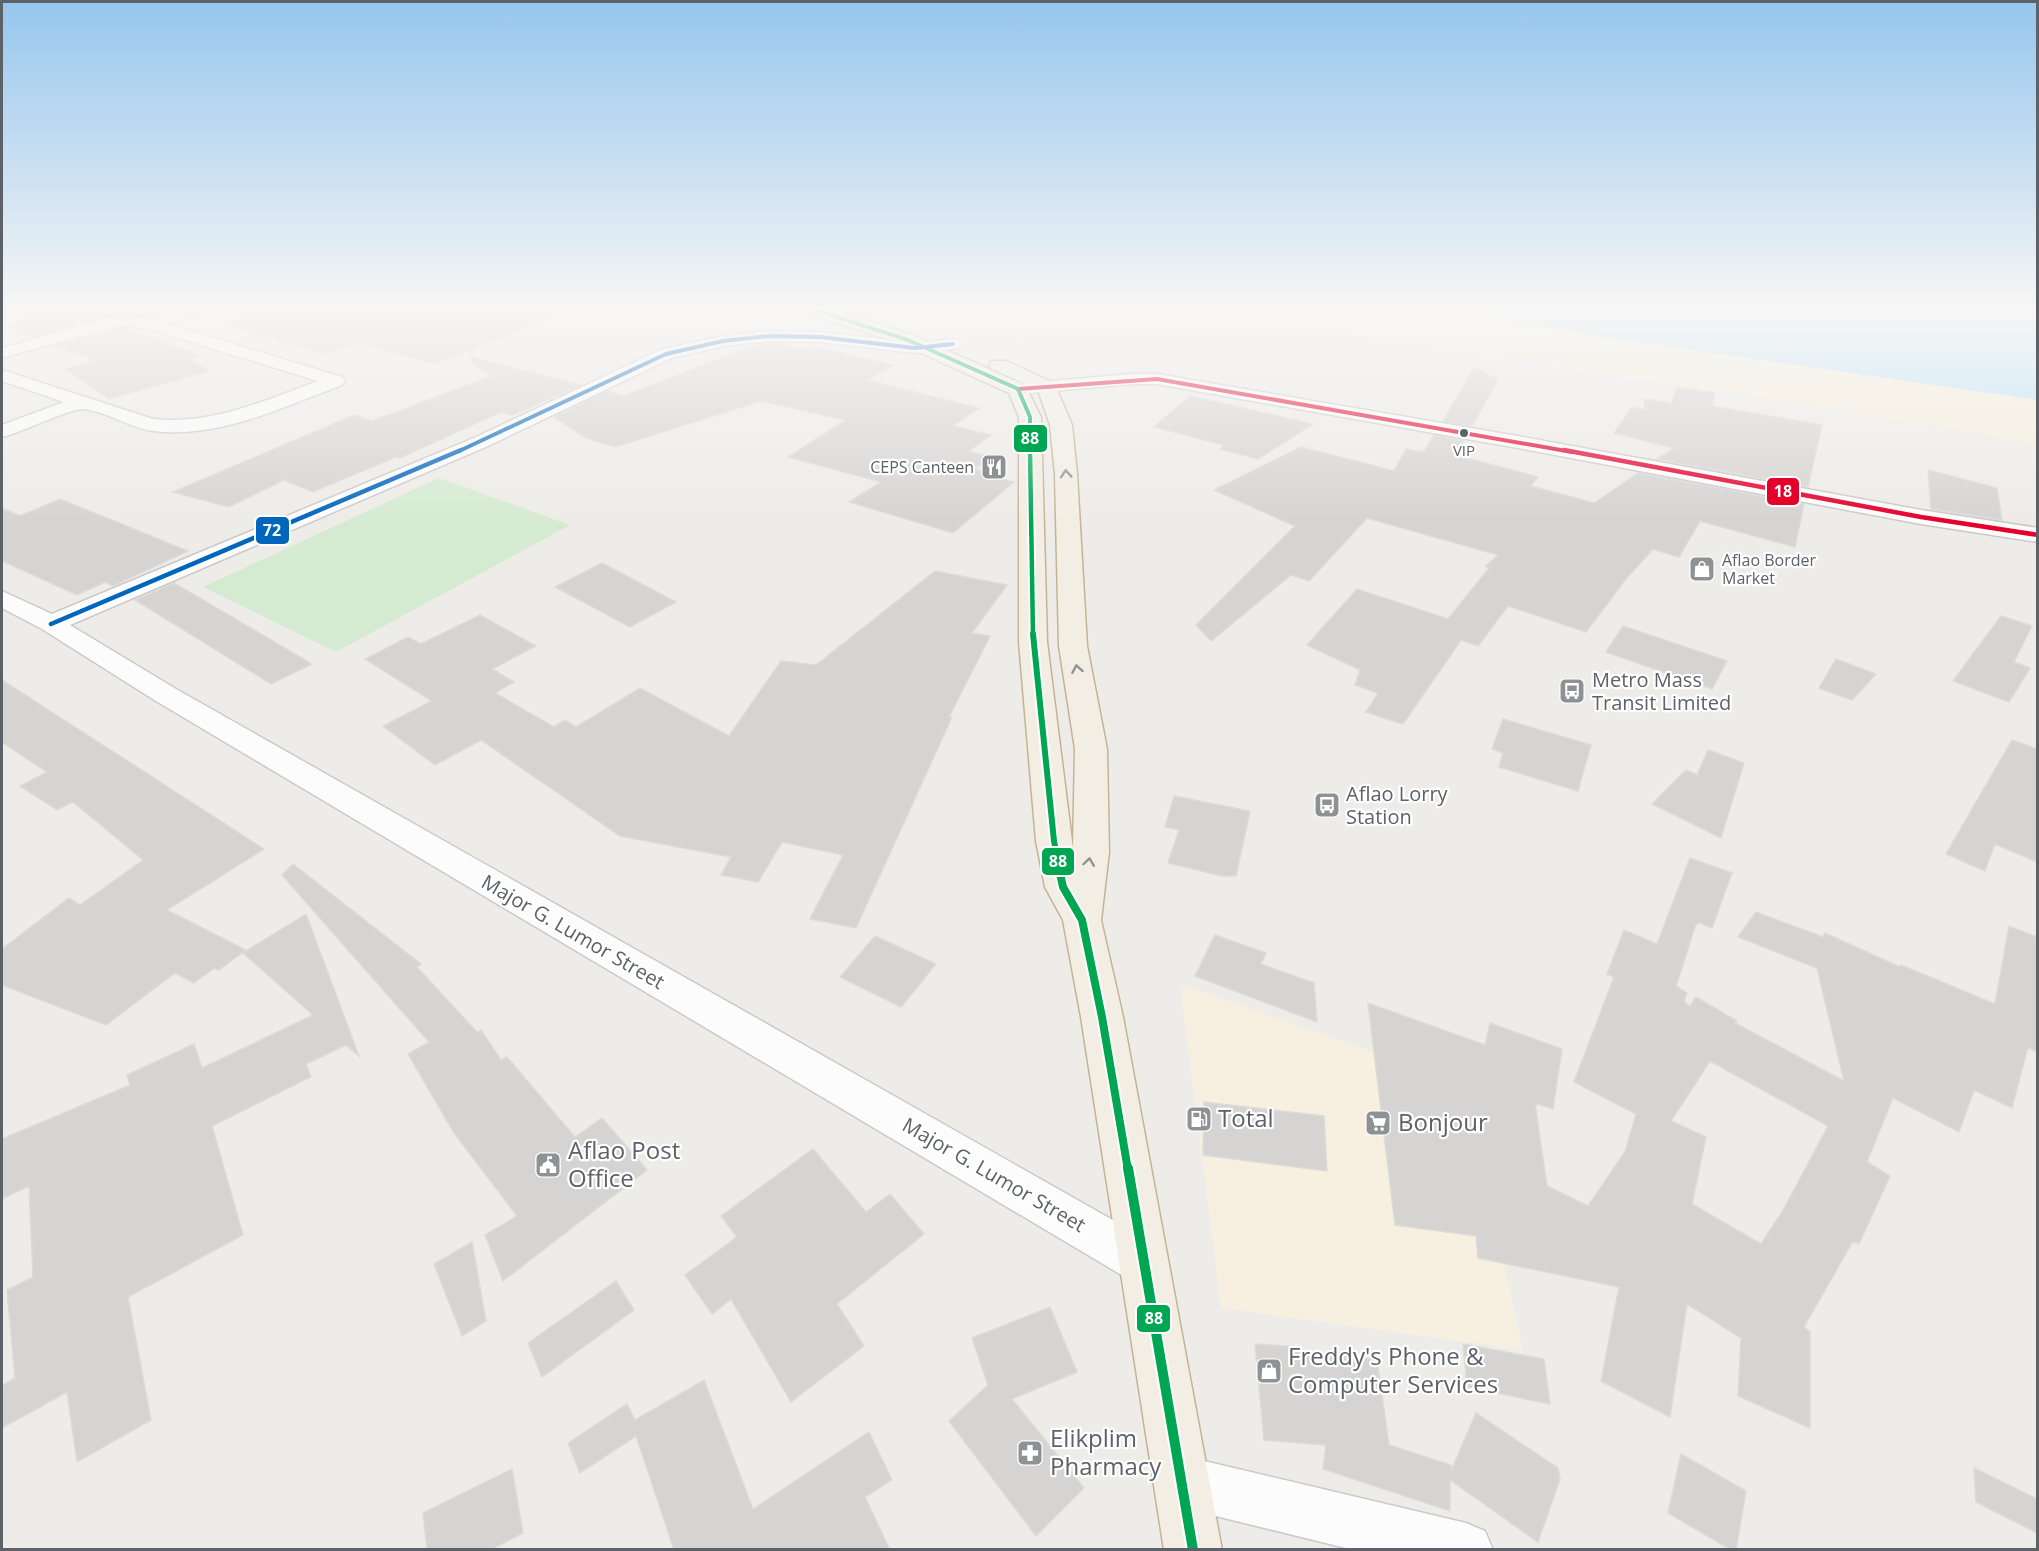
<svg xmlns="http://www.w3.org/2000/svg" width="2039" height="1551" font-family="'Open Sans',sans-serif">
  <rect width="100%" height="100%" fill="#edece8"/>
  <path fill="#f7f0e1" d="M1180 984 1465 1084 1523 1350 1221 1308Z"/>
  <path fill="#d5ebd1" d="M439 478 570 525 336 652 203 587Z"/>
  <path fill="#f6efdc" d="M1180 307H1429L1605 337 2037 400V445L1974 432Z"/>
  <path fill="#bbe2f8" d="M1429 307H2037V400L1605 337Z"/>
  <path fill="#d5d4d2" stroke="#dddbd6" stroke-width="1.5" fill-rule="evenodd" d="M277 307H575V309L434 364 360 342 328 354 223 325Z
    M65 308 97 319 31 337 2 327Z
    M124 328 200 355 190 359 209 371 109 399 66 369 96 360 55 346Z
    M779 343 804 349 811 346 893 365 867 380 979 408 953 426 991 435 969 451 991 457 975 469 996 474 993 477 1014 482 953 533 849 502 881 482 788 457 846 420 761 401 615 447 586 438 554 417 607 391 624 396 755 345Z
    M472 357 581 385 513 415 501 412 400 458 396 457 313 492 284 480 229 507 173 492 354 415 372 421 492 376 470 361Z
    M1475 367 1498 380 1472 426 1443 421Z
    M1677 387 1715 393 1712 406 1822 425 1808 487 1657 459 1674 448 1614 433 1632 407 1645 410 1644 399 1672 403Z
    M1190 396 1313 424 1258 459 1220 449 1224 445 1154 427Z
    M1434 435 1464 441 1456 455 1538 477 1531 486 1594 503 1638 473 1804 504 1795 547 1700 521 1679 557 1653 549 1626 579 1586 632 1508 606 1478 646 1461 640 1403 724 1366 712 1378 693 1355 685 1360 670 1307 645 1357 589 1448 619 1489 568 1486 566 1498 555 1367 518 1309 581 1291 575 1211 641 1196 625 1295 526 1214 490 1301 447 1394 471 1406 449 1424 452Z
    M1928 470 1997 488 2002 520 1931 509Z
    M60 499 188 551 113 586 105 582 77 595 2 561V508L20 516Z
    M602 563 676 602 630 627 555 587Z
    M935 571 1007 585 972 633 990 636 949 717H952L856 928 810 919 843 855 782 842 758 882 721 875 731 857 620 836 481 740 435 765 383 726 432 701 365 659 408 637 421 644 480 615 536 646 492 669 514 682 495 693 554 727 565 720 576 727 640 688 729 736 781 661 816 665Z
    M174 583 312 664 271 684 135 600Z
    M2001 616 2032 626 2014 662 2030 668 2009 702 1953 681Z
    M1623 626 1727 661 1712 689 1606 652Z
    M1836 659 1876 674 1852 700 1819 688Z
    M2 680 264 849 167 910 246 950 219 970 214 968 194 983 175 973 106 1025 2 985V949L69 898 80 905 143 860 73 802 57 810 20 786 47 772 2 742Z
    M1503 719 1591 745 1578 791 1499 767 1503 753 1492 749Z
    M2012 740 2037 749V862L1995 844 1985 871 1946 854Z
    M1708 750 1744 763 1721 838 1652 804 1686 770 1697 775Z
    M1174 796 1250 811 1236 876H1222L1168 863 1179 830 1165 827Z
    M1690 858 1732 873 1712 928 1698 922 1695 927 1676 986 1687 993 1684 1002 1690 1006 1696 997 1737 1021 1735 1023 1844 1081 1817 968 1738 937 1756 912 1823 937 1825 933 1900 967 1901 965 1995 1004 2009 926 2037 937V1052L2028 1047 2012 1108 1974 1090 1959 1132 1893 1098 1867 1162 1890 1176 1859 1244 1853 1241 1804 1327 1810 1332V1428L1738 1396 1741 1338 1687 1304 1670 1417 1601 1381 1619 1287 1478 1258 1476 1236 1395 1225 1368 1003 1485 1045 1490 1023 1562 1049 1553 1109 1535 1103 1547 1186 1588 1206 1625 1152 1636 1114 1574 1082 1614 977 1607 974 1624 930 1657 944ZM1710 1061 1828 1126 1782 1212 1761 1244 1692 1204 1706 1137 1671 1121Z
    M293 864 421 964 417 967 477 1032 481 1030 501 1060 507 1057 575 1137 602 1118 647 1170 503 1281 485 1235 517 1216 454 1133 408 1054 429 1042 282 875Z
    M306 914 359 1056 346 1045 306 1064 311 1077 212 1126 243 1235 128 1297 151 1420 77 1462 67 1392 2 1428V1386L15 1378 7 1290 33 1277 29 1186 2 1199V1139L130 1085 127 1075 194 1044 202 1068 313 1015 243 953Z
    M1215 935 1266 953 1261 964 1314 983 1317 1022 1195 976Z
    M875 936 936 964 901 1007 840 977Z
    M1204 1102 1324 1116 1327 1171 1203 1155Z
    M813 1149 866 1212 890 1194 924 1234 837 1304 864 1346 791 1402 731 1299 712 1314 685 1275 737 1237 721 1216Z
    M472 1242 486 1321 462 1336 434 1264Z
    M616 1281 634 1310 542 1377 528 1343Z
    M1050 1307 1077 1372 1012 1399 1084 1488 1036 1536 949 1421 988 1385 972 1338Z
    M1255 1344 1300 1347 1301 1353 1377 1359 1389 1445 1451 1465V1471L1476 1413 1558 1468 1560 1479 1538 1542 1450 1480V1511L1323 1469 1326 1445 1264 1440Z
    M1463 1344 1544 1359 1550 1404 1467 1387Z
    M704 1380 753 1509 869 1432 892 1480 865 1497 890 1550H674L636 1436 580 1473 568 1443 627 1404 635 1420Z
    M1681 1454 1746 1491 1736 1550H1731L1668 1513Z
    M1974 1468 2037 1499V1533L1976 1502Z
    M512 1469 523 1533 490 1550H427L423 1513Z"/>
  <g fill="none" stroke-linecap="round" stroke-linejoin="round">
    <g stroke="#cacaca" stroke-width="3">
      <path id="minor" d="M188 307H213L211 310 168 324 342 377 345 381 342 385C282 407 219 439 153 431 130 428 106 411 83 409 71 408 20 433 2 437V425L64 402 2 381V370L153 419C212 425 263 401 318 381L149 329 126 326 110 328 2 358V348L109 318 126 316 150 319Z
        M769 331 820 332 915 343 953 339 959 340 961 344 959 348 953 349 915 353 820 342 769 341 723 346 672 358 488 446 70 625 176 689 1162 1248 1168 1264 1162 1280 1146 1286 1130 1280 156 701 42 629 2 608V591L52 614 474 438 660 350 723 336Z
        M1132 374H1157L1534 439 1921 510 2038 528V542L1921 524 1534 451 1157 384H1132L1018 394 1012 393 1009 389 1012 385 1018 384Z
        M1183 1456 1466 1523 1485 1531 1493 1550H1354L1183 1508 1165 1500 1157 1482 1165 1464Z"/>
    </g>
    <g stroke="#c5b394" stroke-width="3">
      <path id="trunk" d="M797 307H824L915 336 1025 385 1041 417 1047 642 1073 849 1075 749 1059 646 1055 474 1050 425 1038 390 992 369 989 365 992 361H1006L1054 383 1072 425 1077 474 1087 646 1107 749 1109 852 1101 920 1123 1017 1222 1550H1164L1081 1017 1063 920 1045 887 1036 841 1019 642V417L1009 393 901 344 800 311Z"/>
    </g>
    <use href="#minor" fill="#fcfcfc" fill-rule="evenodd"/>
    <use href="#trunk" fill="#f2eee4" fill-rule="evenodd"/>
    <g stroke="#fff" stroke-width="7">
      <path id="bus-1-far1" d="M1018 389 1157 379 1572 452"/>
    </g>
    <g stroke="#fff" stroke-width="8">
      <path id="bus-1" d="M1564 450 1921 517 2038 535"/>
    </g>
    <g stroke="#fff" stroke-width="7">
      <path id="bus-2-far4" d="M806 307 908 340 1018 389 1030 417V452"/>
    </g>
    <g stroke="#fff" stroke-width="8">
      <path id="bus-2-far3" d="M1030 450 1033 636"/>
    </g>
    <g stroke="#fff" stroke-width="10">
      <path id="bus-2-far2" d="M1033 634 1054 841 1060 871"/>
    </g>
    <g stroke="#fff" stroke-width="12">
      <path id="bus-2-far1" d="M1059 869 1063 887 1082 920 1102 1017 1128 1170"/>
    </g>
    <g stroke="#fff" stroke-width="14">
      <path id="bus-2" d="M1128 1168 1193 1550"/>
    </g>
    <g stroke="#fff" stroke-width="7">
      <path id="bus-3-far1" d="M457 452 666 354 723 341 769 336 820 337 915 348 953 344"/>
    </g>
    <g stroke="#fff" stroke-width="8">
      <path id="bus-3" d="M51 624 461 450"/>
    </g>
    <use href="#bus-1-far1" stroke="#e4002b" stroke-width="4"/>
    <use href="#bus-1" stroke="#e4002b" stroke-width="4.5"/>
    <use href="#bus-2-far4" stroke="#00a651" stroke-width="4"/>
    <use href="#bus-2-far3" stroke="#00a651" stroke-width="4.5"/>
    <use href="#bus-2-far2" stroke="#00a651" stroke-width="6"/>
    <use href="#bus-2-far1" stroke="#00a651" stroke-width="8"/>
    <use href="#bus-2" stroke="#00a651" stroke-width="10"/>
    <use href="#bus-3-far1" stroke="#0065bd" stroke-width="4"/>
    <use href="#bus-3" stroke="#0065bd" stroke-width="4.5"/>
  </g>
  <defs><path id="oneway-chevron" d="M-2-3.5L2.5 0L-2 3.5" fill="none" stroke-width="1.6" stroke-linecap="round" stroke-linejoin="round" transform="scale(1.5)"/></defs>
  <g stroke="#909393">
    <use href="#oneway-chevron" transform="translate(1066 474) rotate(-94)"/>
    <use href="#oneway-chevron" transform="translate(1077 669) rotate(-100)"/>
    <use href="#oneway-chevron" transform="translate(1089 862) rotate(-82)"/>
  </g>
  <linearGradient id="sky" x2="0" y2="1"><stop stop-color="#96c6ee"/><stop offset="0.59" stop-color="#f7f6f5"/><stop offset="1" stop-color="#f7f6f5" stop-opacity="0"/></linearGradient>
  <rect width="2039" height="524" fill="url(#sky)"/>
  <defs>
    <g id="restaurant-square" transform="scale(1.35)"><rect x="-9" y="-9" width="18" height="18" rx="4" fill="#8f9294" stroke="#fff"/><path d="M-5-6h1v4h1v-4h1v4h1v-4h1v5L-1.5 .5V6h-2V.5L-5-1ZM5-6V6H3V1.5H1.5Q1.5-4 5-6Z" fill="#fff"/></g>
    <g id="shop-square" transform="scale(1.35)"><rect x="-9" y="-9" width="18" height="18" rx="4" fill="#8f9294" stroke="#fff"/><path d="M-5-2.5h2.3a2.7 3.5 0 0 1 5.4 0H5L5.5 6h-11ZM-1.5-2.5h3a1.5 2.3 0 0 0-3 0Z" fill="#fff"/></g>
    <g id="bus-square" transform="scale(1.35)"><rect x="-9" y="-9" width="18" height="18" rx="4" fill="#8f9294" stroke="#fff"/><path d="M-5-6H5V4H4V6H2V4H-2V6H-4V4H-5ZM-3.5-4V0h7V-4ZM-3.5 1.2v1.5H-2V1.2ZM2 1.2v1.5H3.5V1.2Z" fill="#fff"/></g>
    <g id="fuel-square" transform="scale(1.35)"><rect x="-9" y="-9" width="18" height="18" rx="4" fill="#8f9294" stroke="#fff"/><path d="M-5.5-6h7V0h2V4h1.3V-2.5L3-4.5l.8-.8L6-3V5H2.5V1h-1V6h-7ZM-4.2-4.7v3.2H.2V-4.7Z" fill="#fff"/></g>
    <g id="supermarket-square" transform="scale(1.35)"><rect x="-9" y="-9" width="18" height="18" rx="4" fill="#8f9294" stroke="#fff"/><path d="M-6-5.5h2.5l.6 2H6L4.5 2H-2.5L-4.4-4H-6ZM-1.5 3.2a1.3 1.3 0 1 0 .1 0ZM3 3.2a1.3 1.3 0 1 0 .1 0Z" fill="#fff"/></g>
    <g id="civic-square" transform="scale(1.35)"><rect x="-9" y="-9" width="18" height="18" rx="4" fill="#8f9294" stroke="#fff"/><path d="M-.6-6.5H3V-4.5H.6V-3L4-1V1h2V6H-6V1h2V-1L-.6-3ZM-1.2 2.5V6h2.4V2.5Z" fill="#fff"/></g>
    <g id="pharmacy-square" transform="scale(1.35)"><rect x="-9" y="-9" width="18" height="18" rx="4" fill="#8f9294" stroke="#fff"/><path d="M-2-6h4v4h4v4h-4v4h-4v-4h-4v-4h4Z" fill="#fff"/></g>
  </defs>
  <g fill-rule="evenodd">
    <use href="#restaurant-square" x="994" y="467"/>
    <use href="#shop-square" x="1702" y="569"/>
    <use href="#bus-square" x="1572" y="691"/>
    <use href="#bus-square" x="1327" y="805"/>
    <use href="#fuel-square" x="1199" y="1119"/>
    <use href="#supermarket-square" x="1378" y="1123"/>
    <use href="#civic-square" x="548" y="1165"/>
    <use href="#shop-square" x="1269" y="1371"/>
    <use href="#pharmacy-square" x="1030" y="1453"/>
  </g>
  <circle fill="#5c6267" stroke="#fff" stroke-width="2" cx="1464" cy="433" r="5"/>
  <g text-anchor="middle" stroke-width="4.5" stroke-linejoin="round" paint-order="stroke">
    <g font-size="15" fill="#5c6267" stroke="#fff">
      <text x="1464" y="456">VIP</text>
    </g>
    <g font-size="16" fill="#5c6267" stroke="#fff" text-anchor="end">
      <text x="974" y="473">CEPS Canteen</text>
      <text x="1722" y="566" text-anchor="start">Aflao Border<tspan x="1722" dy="18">Market</tspan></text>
    </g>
    <g font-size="20" fill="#5c6267" stroke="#fff" text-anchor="start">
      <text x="1592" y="687">Metro Mass<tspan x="1592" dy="23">Transit Limited</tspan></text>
      <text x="1346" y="801">Aflao Lorry<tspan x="1346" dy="23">Station</tspan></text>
    </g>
    <g font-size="20" fill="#5c6267" stroke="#fff">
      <text transform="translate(573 932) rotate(30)" y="7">Major G. Lumor Street</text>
      <text transform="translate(994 1175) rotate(30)" y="7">Major G. Lumor Street</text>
    </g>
    <g font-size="24" fill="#5c6267" stroke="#fff" text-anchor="start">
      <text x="1218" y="1127">Total</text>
      <text x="1398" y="1131">Bonjour</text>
      <text x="568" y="1159">Aflao Post<tspan x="568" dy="28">Office</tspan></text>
      <text x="1288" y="1365">Freddy's Phone &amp;<tspan x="1288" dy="28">Computer Services</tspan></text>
      <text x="1050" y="1447">Elikplim<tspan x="1050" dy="28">Pharmacy</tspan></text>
    </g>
  </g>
  <g stroke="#fff" stroke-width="2">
    <rect x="1013" y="424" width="35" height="29" rx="6" fill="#00a651"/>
    <rect x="1766" y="477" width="34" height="29" rx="6" fill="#e4002b"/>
    <rect x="255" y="516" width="35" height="29" rx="6" fill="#0065bd"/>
    <rect x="1041" y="847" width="34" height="29" rx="6" fill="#00a651"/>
    <rect x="1136" y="1304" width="35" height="29" rx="6" fill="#00a651"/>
  </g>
  <g font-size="16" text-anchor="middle" font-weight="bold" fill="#fff">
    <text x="1030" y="444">88</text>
    <text x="1783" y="497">18</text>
    <text x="272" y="536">72</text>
    <text x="1058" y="867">88</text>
    <text x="1154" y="1324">88</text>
  </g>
  <rect width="2039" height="1551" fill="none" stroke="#5c6267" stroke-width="6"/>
</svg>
